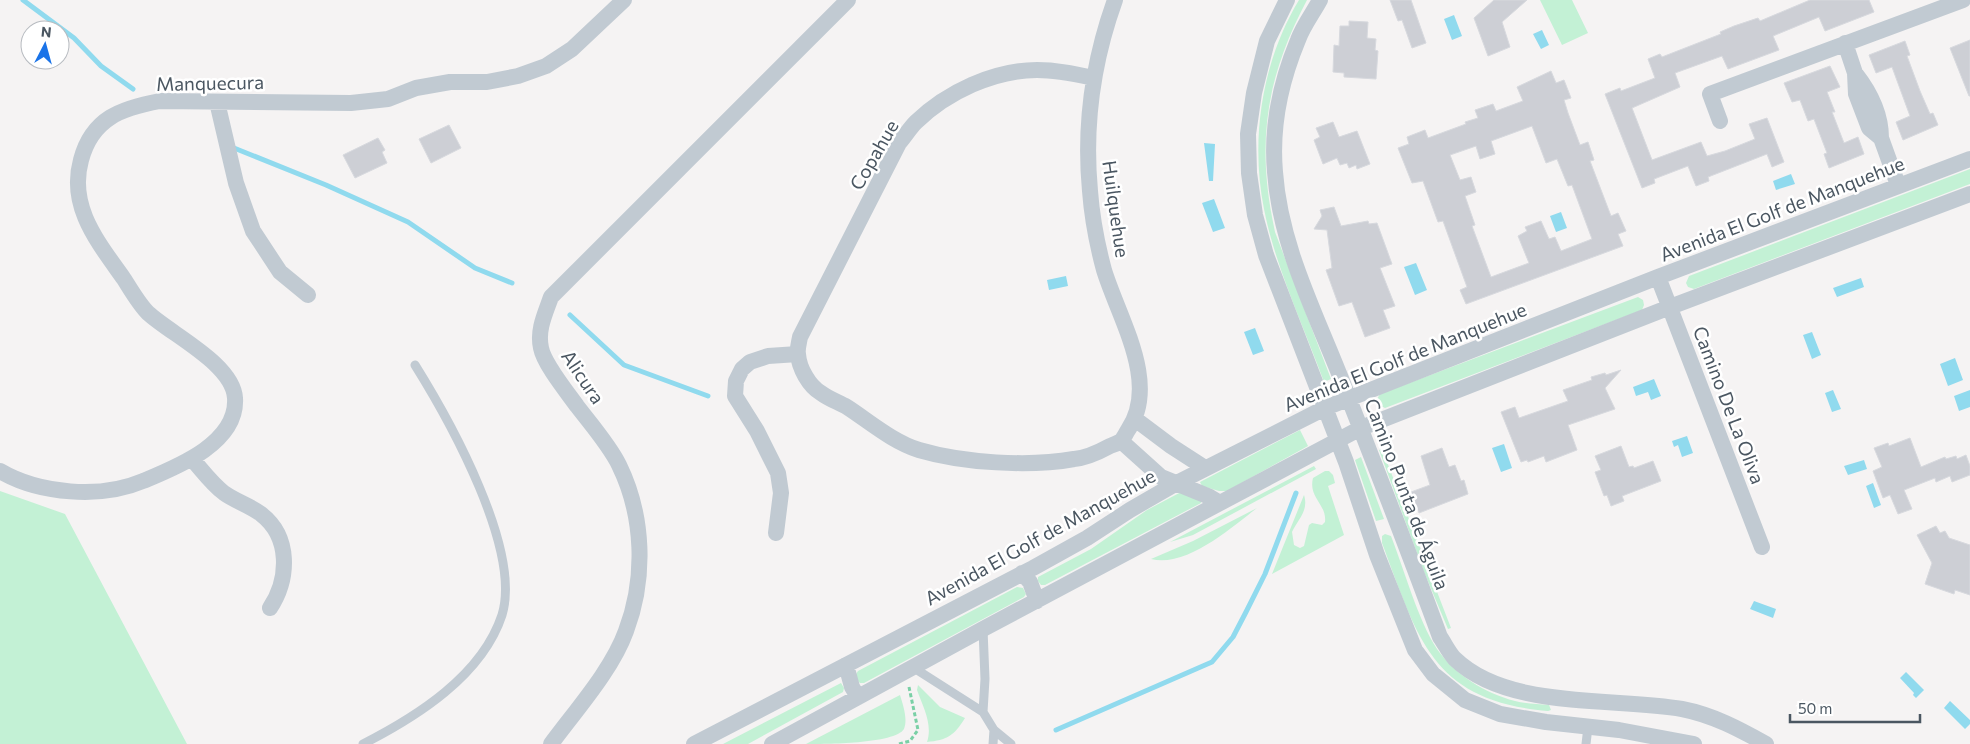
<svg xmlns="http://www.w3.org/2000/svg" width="1970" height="744" font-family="Commissioner,sans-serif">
  <rect width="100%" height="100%" fill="#f5f3f3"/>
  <path fill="#c3f1d5" d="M1299 0H1307C1265 79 1256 145 1275 232L1331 379 1324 382C1304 327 1275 266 1264 209 1250 139 1262 61 1299 0Z
    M1540 0H1572L1588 33 1562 45Z
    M1970 169V184L1694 289 1688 287 1686 283 1689 276Z
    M1638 297 1643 300 1644 305 1642 310 1385 408 1379 405 1377 399 1380 394Z
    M1300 430 1308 446 1227 491H1219L1202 486 1200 482Z
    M1382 449 1451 628 1448 629 1424 572 1379 450Z
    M1361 457 1384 519 1376 521 1355 460Z
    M1314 466 1316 469 1193 535 1170 542Z
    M1325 471H1329L1333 475 1335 483 1328 486 1344 535 1272 574 1304 495C1309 511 1298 519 1292 532L1294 545 1300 548 1304 546 1309 525 1312 523 1322 525 1325 522C1327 504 1308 498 1313 478Z
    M0 491 65 514 187 744H0Z
    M1183 491 1201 500V503L1045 585H1041L1038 581V577L1091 549 1147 510Z
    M1257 508C1231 528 1186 568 1151 559L1193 541Z
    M1385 534 1391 536C1404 569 1418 620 1437 649 1455 675 1485 693 1515 701 1526 704 1538 704 1549 705L1551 710 1548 711C1432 701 1418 639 1382 543V536Z
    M1017 587 1023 588 1026 594 1024 597 864 683H860L854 677 858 671Z
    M841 683 844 688 843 692 748 744H723Z
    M918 685 940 707 965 718C954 736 947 740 927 742 933 724 923 707 917 690Z
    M900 695C903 705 908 719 904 729 895 744 824 744 806 744Z"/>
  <path fill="#90daee" d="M1454 15 1462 36 1452 40 1444 19Z
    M1542 30 1549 45 1541 49 1533 34Z
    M1204 143 1215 144 1213 181H1209Z
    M1791 174 1795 184 1776 190 1773 181Z
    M1214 199 1225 228 1213 232 1202 203Z
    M1561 212 1567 228 1556 232 1550 216Z
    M1416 263 1427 290 1415 295 1404 267Z
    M1066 276 1068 286 1049 290 1047 280Z
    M1861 278 1864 287 1837 297 1833 288Z
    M1255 328 1264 351 1253 355 1244 332Z
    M1812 332 1821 355 1812 359 1803 335Z
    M1955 358 1963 380 1948 386 1940 364Z
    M1654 379 1661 396 1651 400 1648 392 1636 396 1633 387Z
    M1833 390 1841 409 1832 412 1825 393Z
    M1970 390V407L1959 411 1954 396Z
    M1687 436 1693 453 1682 457 1678 445 1674 447 1672 441Z
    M1504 444 1512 468 1501 472 1492 448Z
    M1864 460 1867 469 1848 475 1844 466Z
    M1873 483 1881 505 1874 508 1866 486Z
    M1754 601 1776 609 1773 618 1750 609Z
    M1906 672 1924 690 1916 698 1913 695 1914 693 1900 678Z
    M1950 701 1970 720V724L1965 729 1944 708Z"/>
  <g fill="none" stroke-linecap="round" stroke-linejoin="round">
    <path stroke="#90daee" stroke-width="5" d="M23 0 74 38 101 66 133 89
      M234 148 326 185 408 222 475 268 512 283
      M570 315 624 365 708 396
      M1056 730 1212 662 1233 637 1246 612 1265 574 1296 493"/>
  </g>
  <path fill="#cdcfd5" stroke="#d7d9de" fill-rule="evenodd" d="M1390 0H1411L1426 43 1412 48 1402 20 1398 21Z
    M1494 0H1527L1502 22 1510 47 1488 56 1474 18Z
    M1810 0H1869L1874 12 1825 31 1819 17 1773 36 1779 50 1728 69 1722 56 1675 73 1680 87 1632 108 1652 160 1701 142 1707 156 1725 151 1755 139 1749 124 1767 118 1784 162 1772 167 1767 154 1708 177 1709 181 1696 186 1688 166 1654 179 1655 183 1642 188 1605 94 1620 88 1621 91 1655 78 1648 59 1660 54 1662 57 1721 34 1720 32 1734 26 1758 18 1760 21Z
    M1349 21 1368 22 1367 38 1376 39 1375 50 1378 51 1376 79 1344 77V73L1333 72 1334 45 1339 46 1340 26H1349Z
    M1970 40V96H1969L1950 48Z
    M1905 41 1910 55 1907 56 1920 91 1930 114 1933 113 1938 125 1903 140 1896 122 1910 116 1892 67 1876 73 1869 55Z
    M1830 66 1840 87 1827 92 1835 112H1832L1844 143 1858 137 1864 154 1829 168 1824 154 1827 153 1814 119 1808 121 1800 100 1792 102 1784 83Z
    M1551 71 1556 83 1564 80 1571 98 1564 100 1568 113 1580 145 1588 142 1594 160 1590 161 1611 216 1618 213 1626 231 1618 234 1623 246 1466 304 1460 290 1467 287 1443 221 1438 222 1423 181 1412 183 1398 148 1409 144 1407 137 1425 130 1428 138 1466 124 1465 122 1478 118 1475 110 1493 104 1496 111 1523 101 1517 87ZM1532 126 1546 163 1557 159 1568 186 1572 185 1592 239 1561 251 1555 237 1549 239 1541 221 1525 227 1527 231 1518 236 1529 263 1491 277 1472 226 1475 225 1465 196 1476 192 1471 177 1460 180 1450 155 1476 146 1480 159 1495 154 1491 141Z
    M1333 122 1339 137 1357 131 1370 164 1357 169 1356 165 1349 168 1347 163 1340 165 1337 158 1323 164 1314 140 1320 137 1316 128Z
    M449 125 461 148 431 163 419 139Z
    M378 138 385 150 382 152 387 163 355 178 343 155Z
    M1334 207 1341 226 1368 221 1369 224 1377 223 1392 264 1380 268 1395 306 1383 310 1390 328 1365 337 1352 302 1339 306 1326 270 1332 268 1327 230 1314 229 1322 216 1320 210Z
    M1621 370 1605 388 1615 409 1568 425 1577 450 1546 462 1544 456 1528 462 1527 460 1521 462 1501 412 1515 407 1519 418 1568 401 1563 390 1592 380 1591 377 1605 373 1606 375Z
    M1910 438 1921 467 1945 457 1946 459 1956 456 1957 459 1966 455 1970 466V475L1952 482 1950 476 1936 482 1935 478 1904 490 1912 509 1898 514 1890 495 1883 498 1873 471 1882 467 1874 448 1888 443 1889 446Z
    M1621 446 1629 467 1633 466 1634 468 1653 461 1661 481 1622 496 1624 501 1611 506 1607 495 1604 496 1595 472 1601 470 1595 456Z
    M1442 448 1449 467 1455 465 1461 481 1464 480 1468 494 1419 513 1411 492 1430 485 1421 456Z
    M1936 526 1940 533 1945 531 1949 538 1970 545V595L1955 590 1954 594 1925 584 1932 563 1917 535Z"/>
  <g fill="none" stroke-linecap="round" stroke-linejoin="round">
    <path stroke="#7ad0a6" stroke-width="3" stroke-dasharray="4 2.5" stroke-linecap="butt" d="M899 744 910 741 918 730 909 687"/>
    <path stroke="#c1cad2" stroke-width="9" d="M914 668 983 712 994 730 1011 744
      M983 712 985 679 983 629
      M363 744C416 717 482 676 502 615 522 550 450 421 415 365
      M993 744 994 730
      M1586 744 1588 727"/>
    <path stroke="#c1cad2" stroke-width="16" d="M1287 0 1267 41 1254 93 1248 134 1249 173 1255 215 1266 255 1346 462 1377 555 1415 650 1433 674 1465 700 1500 714 1546 722 1619 730 1694 744
      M1320 0C1313 13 1303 26 1298 40 1281 81 1271 127 1275 172 1280 244 1314 310 1340 376 1374 463 1408 549 1440 637 1445 644 1449 653 1455 659 1508 710 1614 697 1682 709 1713 715 1739 729 1766 744
      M1845 43 1855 73 1856 94 1869 128 1881 138C1881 114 1870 92 1855 73
      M1094 78C1075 74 1057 70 1037 70 994 70 947 92 916 122 910 128 905 136 899 143L800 337C799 343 797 349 798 354 799 368 809 386 821 393 829 399 838 402 847 407 870 422 893 442 919 450 963 463 1029 467 1074 459 1087 458 1099 452 1110 446 1113 445 1118 443 1121 441 1124 438 1126 433 1128 430 1160 383 1119 319 1104 270 1097 244 1092 218 1090 191 1084 127 1093 61 1115 0
      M217 102 236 183 253 231 280 272 308 295
      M1720 121 1710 94 1963 0
      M1881 138 1898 185
      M1658 277 1762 547
      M1135 419 1171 446 1205 468
      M1121 441 1161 477 1210 497 1220 503
      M192 459C202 470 211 483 224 493 235 501 249 505 261 514 291 537 289 579 270 608
      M0 471C39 494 101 499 143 481 177 467 238 443 235 398 233 364 172 335 148 313 139 304 131 290 124 279 98 242 68 207 81 160 92 118 122 108 160 101L351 103 388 99 416 88 450 82H487L518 76 546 66 572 49 624 0
      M776 533 781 493 778 473 757 431 735 396 736 381 742 369 750 362 768 356 798 354
      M1022 573 1030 582 1037 601
      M846 665 852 687 858 697
      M551 744C576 710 612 670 626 631 646 578 644 516 619 465 610 446 590 423 577 406 567 392 544 364 541 348 537 330 545 314 551 297L848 0
      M694 744 1033 568 1087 538 1130 510 1175 484 1325 408 1658 277 1970 159
      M772 744 983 629 1361 428 1670 307 1970 194"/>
  </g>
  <g text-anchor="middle" stroke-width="5" stroke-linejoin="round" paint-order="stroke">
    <g font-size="19" fill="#4a5661" stroke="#fff">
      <text transform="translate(210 83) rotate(-1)" y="7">Manquecura</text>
      <text transform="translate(874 155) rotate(-60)" y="7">Copahue</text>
      <text transform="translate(1116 209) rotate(82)" y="7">Huilquehue</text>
      <text transform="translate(1782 209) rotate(-21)" y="7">Avenida El Golf de Manquehue</text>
      <text transform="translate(1405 357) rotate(-22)" y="7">Avenida El Golf de Manquehue</text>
      <text transform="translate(583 377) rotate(56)" y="7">Alicura</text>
      <text transform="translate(1729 405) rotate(69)" y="7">Camino De La Oliva</text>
      <text transform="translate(1407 494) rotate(69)" y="7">Camino Punta de Águila</text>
      <text transform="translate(1040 537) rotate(-29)" y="7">Avenida El Golf de Manquehue</text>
    </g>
  </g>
  <g transform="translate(45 45) rotate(6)"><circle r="24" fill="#ffffff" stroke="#b7bbc0"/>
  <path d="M0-4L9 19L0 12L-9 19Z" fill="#1a73e8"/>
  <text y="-8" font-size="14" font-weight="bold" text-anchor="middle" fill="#4a5661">N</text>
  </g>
  <path d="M1790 714v8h130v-8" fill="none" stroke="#4a5661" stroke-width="2.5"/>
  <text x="1798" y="714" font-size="15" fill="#4a5661" stroke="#ffffff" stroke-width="4" paint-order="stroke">50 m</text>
</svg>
